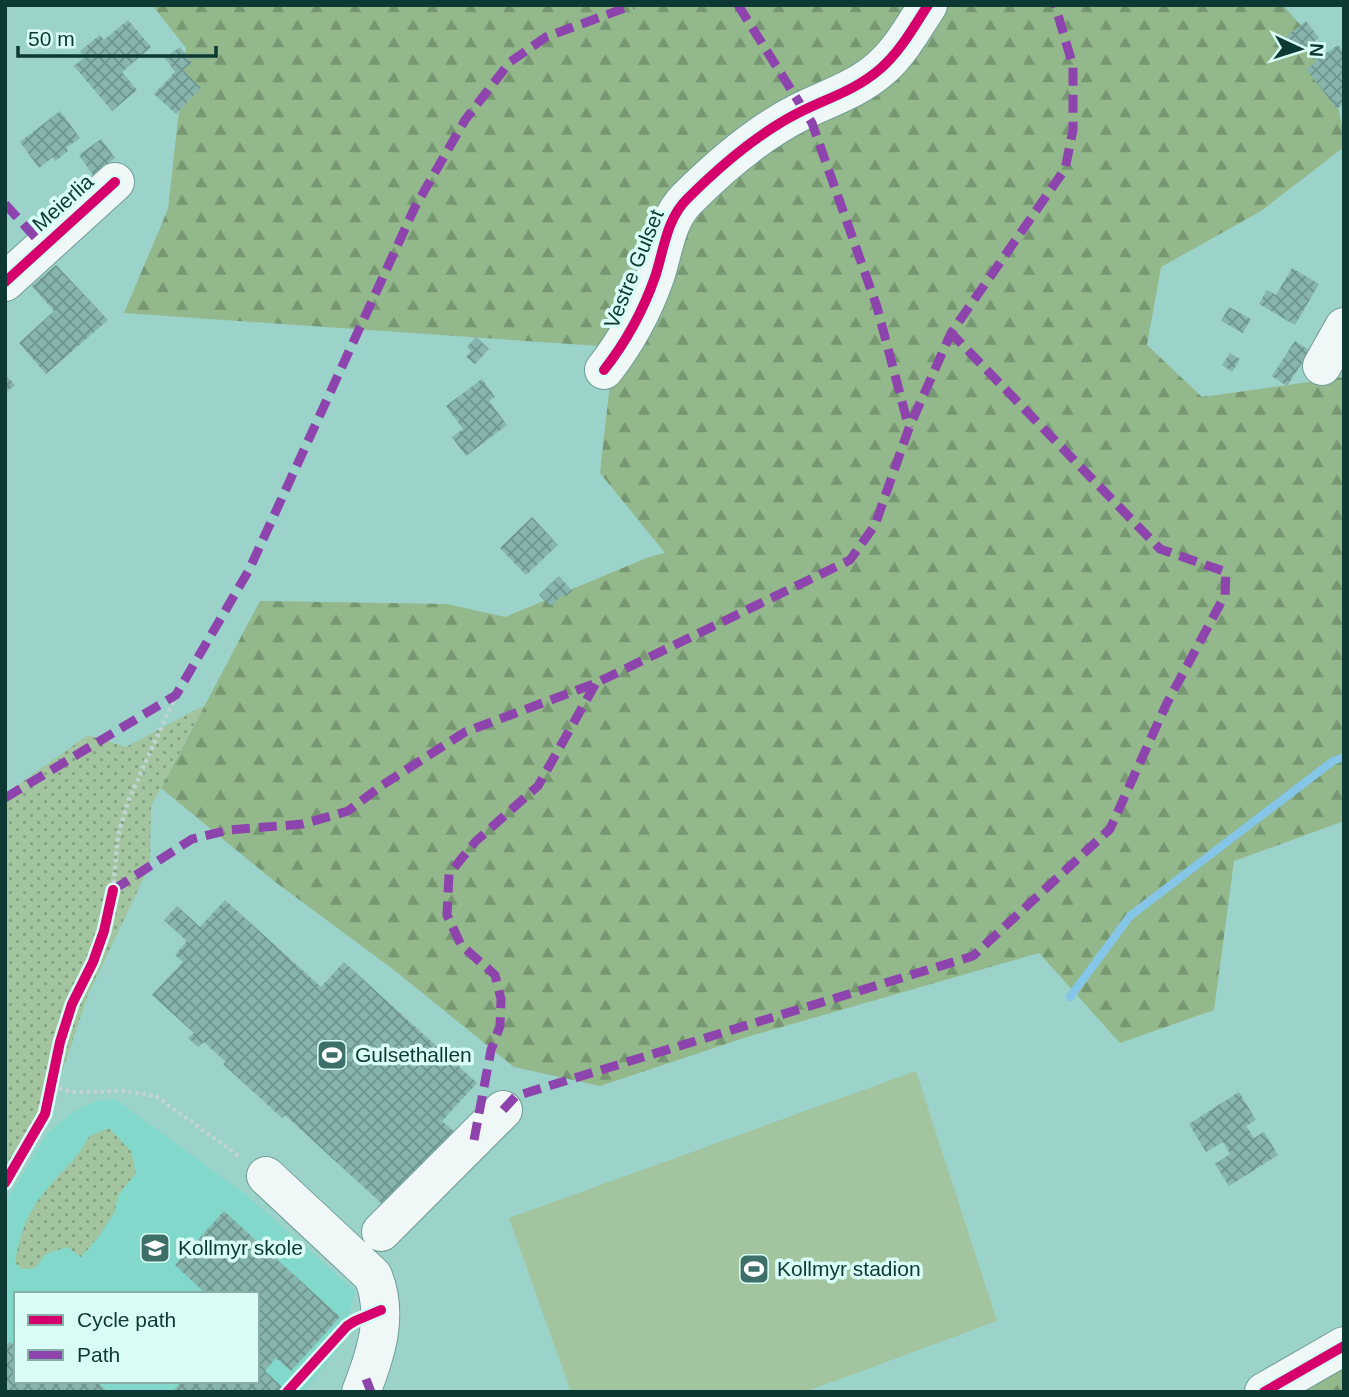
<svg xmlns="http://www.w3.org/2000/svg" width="1349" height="1397" font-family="Arial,sans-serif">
  <defs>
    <pattern id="forest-firs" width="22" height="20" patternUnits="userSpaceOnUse" patternTransform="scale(1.75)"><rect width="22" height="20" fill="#93b88b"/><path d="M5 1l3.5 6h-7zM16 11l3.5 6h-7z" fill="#769772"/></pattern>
    <pattern id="park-dots" width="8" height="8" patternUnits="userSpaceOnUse" patternTransform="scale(1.75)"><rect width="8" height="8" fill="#a2c5a0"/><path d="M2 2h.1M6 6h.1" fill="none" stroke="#82a183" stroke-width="1.8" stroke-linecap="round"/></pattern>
    <pattern id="building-cross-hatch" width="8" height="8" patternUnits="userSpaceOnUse" patternTransform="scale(1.75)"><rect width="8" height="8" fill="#87b5ae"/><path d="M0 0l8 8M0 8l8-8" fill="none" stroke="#6d948e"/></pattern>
  </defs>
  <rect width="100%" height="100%" fill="#9bd2c9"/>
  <path fill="#81d8cb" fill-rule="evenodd" d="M115 1099 245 1194 355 1291 341 1345 303 1392H5V1204L47 1134 74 1111 97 1101ZM16 1294H257V1381H16Z"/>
  <path fill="#a2c5a0" d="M916 1071 997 1321 805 1392H571L509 1218Z"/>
  <path fill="url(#forest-firs)" d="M152 5H1283L1328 57 1344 136V147L1261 211 1161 267 1147 345 1202 397 1344 377V821L1234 861 1214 1010 1120 1043 1039 953 747 1037 600 1086 514 1067 394 970 274 881 161 788 260 601 447 604 505 617 649 557 665 553 600 473 614 347 124 313 168 209 186 48Z
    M1344 1369V1392H1299Z"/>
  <path fill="url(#park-dots)" d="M205 705 151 806 150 865 88 995 62 1072 26 1145 5 1175V794L88 735 126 747Z
    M109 1128 131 1151 136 1173 119 1194 114 1213 97 1239 81 1257 67 1247 46 1254 35 1268 21 1269 15 1262C21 1228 29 1209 52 1183 66 1166 80 1156 89 1136Z"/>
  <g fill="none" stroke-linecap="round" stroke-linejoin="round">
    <path stroke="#85c6e8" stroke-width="8" d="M1070 997 1130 916 1333 761 1344 757"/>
  </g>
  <path fill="url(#building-cross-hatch)" d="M128 20 151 47 122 72 137 90 112 111 74 66 85 57 80 51 100 35 104 40Z
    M1306 21 1319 38 1293 56 1280 41Z
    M1338 45 1344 53V103L1337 109 1306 69 1316 62 1313 58 1323 51 1325 54Z
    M180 47 192 63 183 70 201 88 176 114 154 94 175 72 165 58Z
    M60 111 80 138 66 148 68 151 55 161 53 157 39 168 20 142Z
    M101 139 115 158 93 175 79 155Z
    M56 265 108 320 46 374 19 343 54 311 32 286Z
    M1292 268 1319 284 1295 325 1259 304 1267 290 1276 295Z
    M1229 307 1251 319 1243 333 1221 321Z
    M476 337 489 349 475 364 466 357 471 351 467 347Z
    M1295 341 1310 351 1287 386 1272 376Z
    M1230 353 1240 359 1232 372 1222 365Z
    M5 374 15 385 5 393Z
    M482 379 495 397 489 401 507 425 466 456 452 437 463 429 446 406Z
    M532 517 558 545 526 575 500 548Z
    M559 576 572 591 565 597 563 595 550 606 539 595Z
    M225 900 321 987 344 962 477 1083 442 1121 459 1136 391 1212 285 1115 282 1118 223 1064 226 1062 204 1042 198 1047 188 1038 194 1033 152 995 183 962 175 955 187 941 164 920 177 906 200 927Z
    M1239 1092 1256 1120 1246 1126 1254 1138 1264 1132 1278 1155 1229 1186 1215 1164 1230 1154 1223 1142 1206 1152 1189 1124Z
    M224 1211 340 1317 291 1371 276 1358 265 1371 283 1388 280 1392H172L182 1381H257V1294H206L175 1265Z
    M10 1342 16 1347V1381H96L108 1392H5V1346Z"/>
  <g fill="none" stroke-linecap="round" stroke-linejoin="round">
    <g stroke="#709d96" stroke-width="40">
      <path id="minor" d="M5 282 115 182
        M1322 366 1344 327
        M604 370C626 342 643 311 655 277 664 250 666 220 687 199 720 166 758 133 800 112 828 98 856 90 880 69 900 52 913 28 928 5
        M266 1176 373 1276C389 1315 376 1354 361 1392
        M381 1232 503 1110
        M1264 1392 1344 1346"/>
    </g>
    <path stroke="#c1d4d1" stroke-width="4.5" stroke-dasharray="3.5 3.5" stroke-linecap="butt" d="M113 890 118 836 128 801 176 695
      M52 1087 74 1092 124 1091 156 1096 240 1157"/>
    <use href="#minor" stroke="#f0f8f7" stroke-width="38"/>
    <path stroke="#8e44ad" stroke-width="9" stroke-dasharray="18 9" stroke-linecap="butt" d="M738 5 812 123 877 307 909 428
      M5 204 44 247
      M5 798 176 695 249 570 415 207 465 120 510 62 546 37 633 5
      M113 890 192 839 229 830 303 824 348 811 381 786 465 732 596 683 850 560 875 525 909 428 951 333 1065 169 1073 130V66L1055 5
      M503 1110 516 1096 973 956 1110 829 1166 705 1225 595 1226 572 1160 549 951 333
      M474 1140 491 1050 500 1026 501 999 495 975 461 945 447 915 449 874 476 841 538 786 596 683
      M366 1379 371 1392"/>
    <g stroke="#d9fdf6" stroke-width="15">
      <path id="cycleway" d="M5 282 115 182
        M604 370C626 342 643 311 655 277 664 250 666 220 687 199 720 166 758 133 800 112 828 98 856 90 880 69 900 52 913 28 928 5
        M5 1183 45 1114 60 1042 72 1004 93 962 104 931 113 890
        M287 1392 347 1326 355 1321 381 1310
        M1264 1392 1344 1346"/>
    </g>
    <use href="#cycleway" stroke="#d6006c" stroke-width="10"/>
  </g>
  <defs>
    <g id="stadium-square" transform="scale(1.575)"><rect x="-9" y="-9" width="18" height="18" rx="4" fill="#3e6f68" stroke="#d9fdf6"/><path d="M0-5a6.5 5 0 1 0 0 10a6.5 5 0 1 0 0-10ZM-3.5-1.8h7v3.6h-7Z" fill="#fff"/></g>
    <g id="school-square" transform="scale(1.575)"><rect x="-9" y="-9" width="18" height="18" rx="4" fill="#3e6f68" stroke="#d9fdf6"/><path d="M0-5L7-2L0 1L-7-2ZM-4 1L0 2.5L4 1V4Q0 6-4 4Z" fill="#fff"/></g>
  </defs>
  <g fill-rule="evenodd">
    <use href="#stadium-square" x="332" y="1055"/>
    <use href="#school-square" x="155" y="1248"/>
    <use href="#stadium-square" x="754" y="1269"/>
  </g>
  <g text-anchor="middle" stroke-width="7" stroke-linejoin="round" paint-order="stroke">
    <g font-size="21" fill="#0c3933" stroke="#d9fdf6">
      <text transform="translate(63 203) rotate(-42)" y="7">Meierlia</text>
      <text transform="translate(634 269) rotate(-68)" y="7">Vestre Gulset</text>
    </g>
    <g font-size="21" fill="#0c3933" stroke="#d9fdf6" text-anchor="start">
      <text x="355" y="1062">Gulsethallen</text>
      <text x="178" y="1255">Kollmyr skole</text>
      <text x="777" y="1276">Kollmyr stadion</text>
    </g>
  </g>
  <rect width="1349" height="1397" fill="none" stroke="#0c3933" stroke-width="14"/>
  <rect x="14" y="1292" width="245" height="91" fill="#d9fdf6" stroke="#87afa8" stroke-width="2"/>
  <rect x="28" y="1315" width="35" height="10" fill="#d6006c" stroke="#87afa8" stroke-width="2"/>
  <text x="77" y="1327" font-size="21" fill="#0c3933">Cycle path</text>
  <rect x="28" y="1350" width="35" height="10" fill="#8e44ad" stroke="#87afa8" stroke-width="2"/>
  <text x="77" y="1362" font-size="21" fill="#0c3933">Path</text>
  <g transform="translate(1300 49) rotate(94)" stroke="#d9fdf6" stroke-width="5" paint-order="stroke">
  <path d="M0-5L12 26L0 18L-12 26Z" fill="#0c3933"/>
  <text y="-10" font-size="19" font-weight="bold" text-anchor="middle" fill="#0c3933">N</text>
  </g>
  <path d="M18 46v10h198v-10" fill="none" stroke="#0c3933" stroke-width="3.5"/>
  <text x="28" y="46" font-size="21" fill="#0c3933" stroke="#d9fdf6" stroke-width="5" paint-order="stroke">50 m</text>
</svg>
